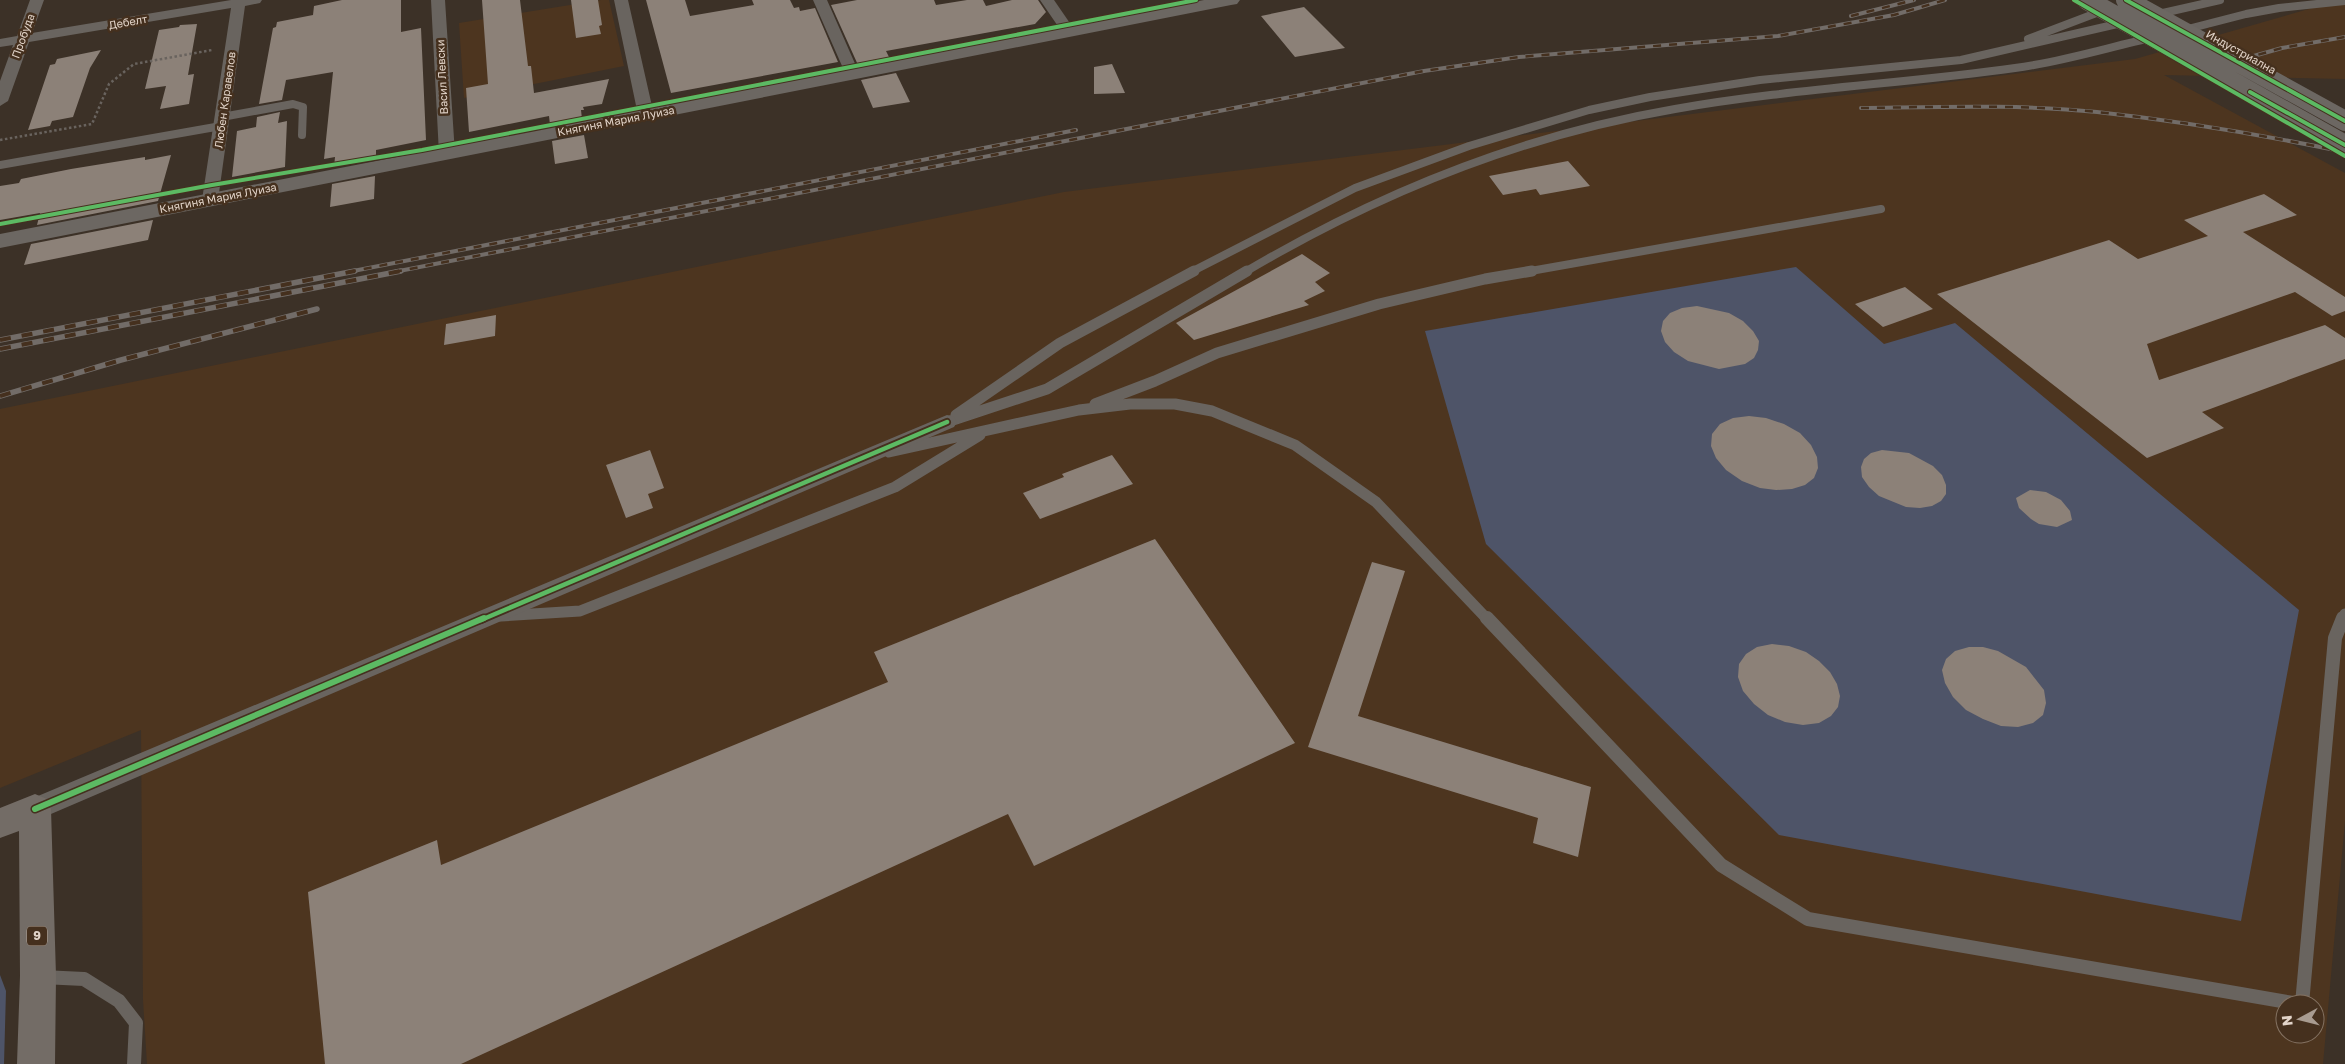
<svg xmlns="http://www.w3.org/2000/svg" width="2345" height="1064" font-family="'Golos Text',sans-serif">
  <rect width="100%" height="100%" fill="#3c3127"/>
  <path fill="#4d351f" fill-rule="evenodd" d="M601 0H609L624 66 464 98 459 23Z
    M2340 0H2345V79L2164 75 2345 173V821L2323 1064H147L143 1000 141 730 0 788V409L1064 192 2135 59ZM2285 1004H2315V1034H2285Z"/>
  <path fill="#4e5468" d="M1796 267 1884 344 1955 323 2299 610 2241 921 1779 835 1486 544 1425 331Z
    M0 975 6 991 4 1064H0Z"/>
  <path fill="#8c8178" d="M342 0H401V32L421 28 426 140 376 150V159L334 167 335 157 324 159 333 72 286 80 282 100 259 104 273 28 276 27 277 22 313 15 314 6Z
    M482 0H520L528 66H531L534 93 609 79 602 104 583 107 584 110H581L582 119 550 125 549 116 469 132 466 88 488 84Z
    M571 0H598L602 25 599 26 601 34 576 38Z
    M646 0H685L690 16 754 5 752 0H790L794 8 799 7 800 11 815 8 838 62 671 93Z
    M857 0H934L936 5 967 0H983L986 6 1012 0H1038L1046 12 1035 24 886 51 890 59 858 65 831 5Z
    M1304 7 1345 48 1295 57 1261 16Z
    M197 24 188 75 194 74 189 104 160 109 166 86 145 89 159 30 179 27 180 25Z
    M101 50 90 68 73 117 52 121 50 126 28 130 50 65 55 64 57 59Z
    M1112 64 1125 93 1094 94V67Z
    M896 73 910 102 873 108 861 80Z
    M280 112 278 123 287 121 285 167 232 177 237 131 256 127 257 117Z
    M584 135 588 158 555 164 552 141Z
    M171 155 158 201 37 225 40 213 0 220V186L19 183 21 179 71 169 145 157V160Z
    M1568 161 1590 186 1540 195 1536 189 1503 195 1489 176Z
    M375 176 374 199 330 207 332 184Z
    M2264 194 2297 215 2243 232 2345 297V311L2332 316 2295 292 2147 344 2159 380 2325 325 2345 338V359L2202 412 2224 428 2147 458 1937 294 2109 240 2138 259 2208 236 2184 220Z
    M153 220 148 240 24 265 31 244Z
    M1302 254 1330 273 1315 282 1325 291 1304 301 1309 305 1194 340 1176 323Z
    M1905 287 1933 309 1883 327 1855 304Z
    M1697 306 1729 313 1743 321 1753 331 1759 341 1758 350 1754 358 1745 364 1719 369 1688 361 1674 352 1665 342 1661 331 1663 321 1670 313 1682 308Z
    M496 315 495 336 444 345 446 324Z
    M1749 416 1766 418 1784 424 1800 433 1811 445 1817 457 1818 468 1814 478 1805 485 1792 489 1776 490 1760 488 1742 481 1726 470 1716 458 1711 446 1712 434 1720 424 1733 418Z
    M650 450 664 488 648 494 653 508 626 518 606 465Z
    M1882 450 1909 453 1933 466 1942 475 1946 485V494L1941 501 1932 506 1920 508 1906 507 1879 496 1869 487 1862 477 1861 467 1864 459 1871 453Z
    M1112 455 1133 484 1040 519 1023 493 1064 477 1062 474Z
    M2030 490 2046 492 2061 500 2070 511 2072 520 2057 527 2039 524 2031 519 2019 508 2016 498Z
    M1155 539 1295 743 1034 866 1008 814 461 1064H325L308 892 437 840 441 865 888 682 874 652Z
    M1372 562 1405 571 1358 716 1591 787 1578 857 1533 843 1538 818 1308 747Z
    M1772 644 1789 646 1806 652 1819 661 1830 672 1837 684 1840 696 1838 707 1831 716 1819 723 1803 725 1785 722 1768 715 1754 704 1743 691 1738 677 1739 664 1746 654 1757 647Z
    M1969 647H1983L1998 651 2026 667 2044 690 2046 703 2043 715 2033 723 2018 727 2001 726 1983 719 1966 710 1953 697 1945 683 1942 670 1946 659 1955 651Z"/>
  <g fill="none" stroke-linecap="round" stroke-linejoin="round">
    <path stroke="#69635e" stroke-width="2.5" stroke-dasharray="2.5 2.5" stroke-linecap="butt" d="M0 140 92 124 109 84 134 64 212 50"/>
    <path stroke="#69645f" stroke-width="8" d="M2154 15 2220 0
      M2180 31 2246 14 2279 8 2345 1
      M2028 39 2107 9
      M222 117 293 104 303 107 302 135
      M0 165 221 126
      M1191 272 1355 188 1469 146 1589 110 1650 97 1760 80 1961 60 2126 22
      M1245 272C1377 194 1523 135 1675 109 1787 89 1902 84 2015 68 2062 62 2109 47 2155 37
      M1525 272 1881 209"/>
    <path stroke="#69645f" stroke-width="11" d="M1095 404 1155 381 1217 353 1379 304 1485 279 1532 271
      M956 415 1060 343 1194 271
      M947 422 1047 389 1247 271
      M889 452 1079 410 1130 404H1175L1212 411 1295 445 1376 502 1488 620
      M501 616 580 611 895 487 980 435
      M2343 620 2345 614"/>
    <path stroke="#69645f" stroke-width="14" d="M1487 618 1721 865 1808 919 2299 1004
      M42 977 84 979 119 1001 136 1023 134 1064
      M2302 1004 2335 638 2343 618"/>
    <path fill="#69645f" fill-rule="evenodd" d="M30 0H44L32 33 231 0H262L260 3 245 6 218 200 216 204H204L202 200 231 8 29 42 8 101 0 106V81L13 45 0 47V39L17 36Z
      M431 0H445L455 154 453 157H441L439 154Z
      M614 0H628L654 115 651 118 646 120 638 115Z
      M813 0H827L860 75 858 78H848L846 75Z
      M1040 0H1054L1076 32 1074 35H1064Z
      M947 415 954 417 957 422 954 427 44 817 35 820 26 817 22 809 26 801Z"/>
    <path fill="#6c6762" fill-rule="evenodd" d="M1204 0H1240L1237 4 1231 5 0 248V234Z"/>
    <path fill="#736c66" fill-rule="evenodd" d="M35 794 47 799 51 809 56 976 55 1064H17L20 976 19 831 0 838V808Z"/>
    <g stroke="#726c68" stroke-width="4">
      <path id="rail-far1" d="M1851 16 1914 0
        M2243 59 2282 48 2345 37
        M1861 108C1939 107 2019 104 2097 112 2180 121 2263 135 2345 152
        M348 272 1076 130
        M394 272 1424 71 1519 57 1778 36 1894 15 1945 0"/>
    </g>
    <g stroke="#726c68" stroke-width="5.5">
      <path id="rail" d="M0 340 355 271
        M0 349 401 271
        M0 396 121 360 317 309"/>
    </g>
    <use href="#rail-far1" stroke="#45301e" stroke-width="2.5" stroke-dasharray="8" stroke-linecap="butt"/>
    <use href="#rail" stroke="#45301e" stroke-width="4" stroke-dasharray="11" stroke-linecap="butt"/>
    <path stroke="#6c6762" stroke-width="20" d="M2087 0 2345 145
      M2126 0 2345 121"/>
    <g stroke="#45301e" stroke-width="6">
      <path id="cycleway-far2" d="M2074 0 2345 156
        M2126 0 2345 121
        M2250 92 2345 145
        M0 224 212 185 422 150 1196 0"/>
    </g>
    <g stroke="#45301e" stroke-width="8">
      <path id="cycleway-far1" d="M481 620 947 422"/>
    </g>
    <g stroke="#45301e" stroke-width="9">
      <path id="cycleway" d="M35 809 484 618"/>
    </g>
    <use href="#cycleway-far2" stroke="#5cba63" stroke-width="4"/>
    <use href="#cycleway-far1" stroke="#5cba63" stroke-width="4.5"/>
    <use href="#cycleway" stroke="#5cba63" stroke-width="6"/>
  </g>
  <g text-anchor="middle" stroke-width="5" stroke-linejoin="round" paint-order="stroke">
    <g font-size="11" fill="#e2d4c9" stroke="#45301e">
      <text transform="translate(128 22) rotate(-10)" y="4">Дебелт</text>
      <text transform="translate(23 36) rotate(-70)" y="4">Пробуда</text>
      <text transform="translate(2241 52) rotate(29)" y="4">Индустриална</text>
      <text transform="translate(442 77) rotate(-93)" y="4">Васил Левски</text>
      <text transform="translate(225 100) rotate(-82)" y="4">Любен Каравелов</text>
      <text transform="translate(616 121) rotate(-11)" y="4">Княгиня Мария Луиза</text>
      <text transform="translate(218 198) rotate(-11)" y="4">Княгиня Мария Луиза</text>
    </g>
    <rect fill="#45301e" stroke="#b3a396" stroke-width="1" x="27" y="926.5" width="20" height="19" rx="4"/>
    <g font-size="12" font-weight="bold" fill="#e2d4c9">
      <text x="37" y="940">9</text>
    </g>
  </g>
  <g transform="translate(2300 1019) rotate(263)"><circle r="24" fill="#45301e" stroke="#847262"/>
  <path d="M0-4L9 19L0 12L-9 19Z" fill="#a89b90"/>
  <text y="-8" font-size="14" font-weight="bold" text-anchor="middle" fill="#e2d4c9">N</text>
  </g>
</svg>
